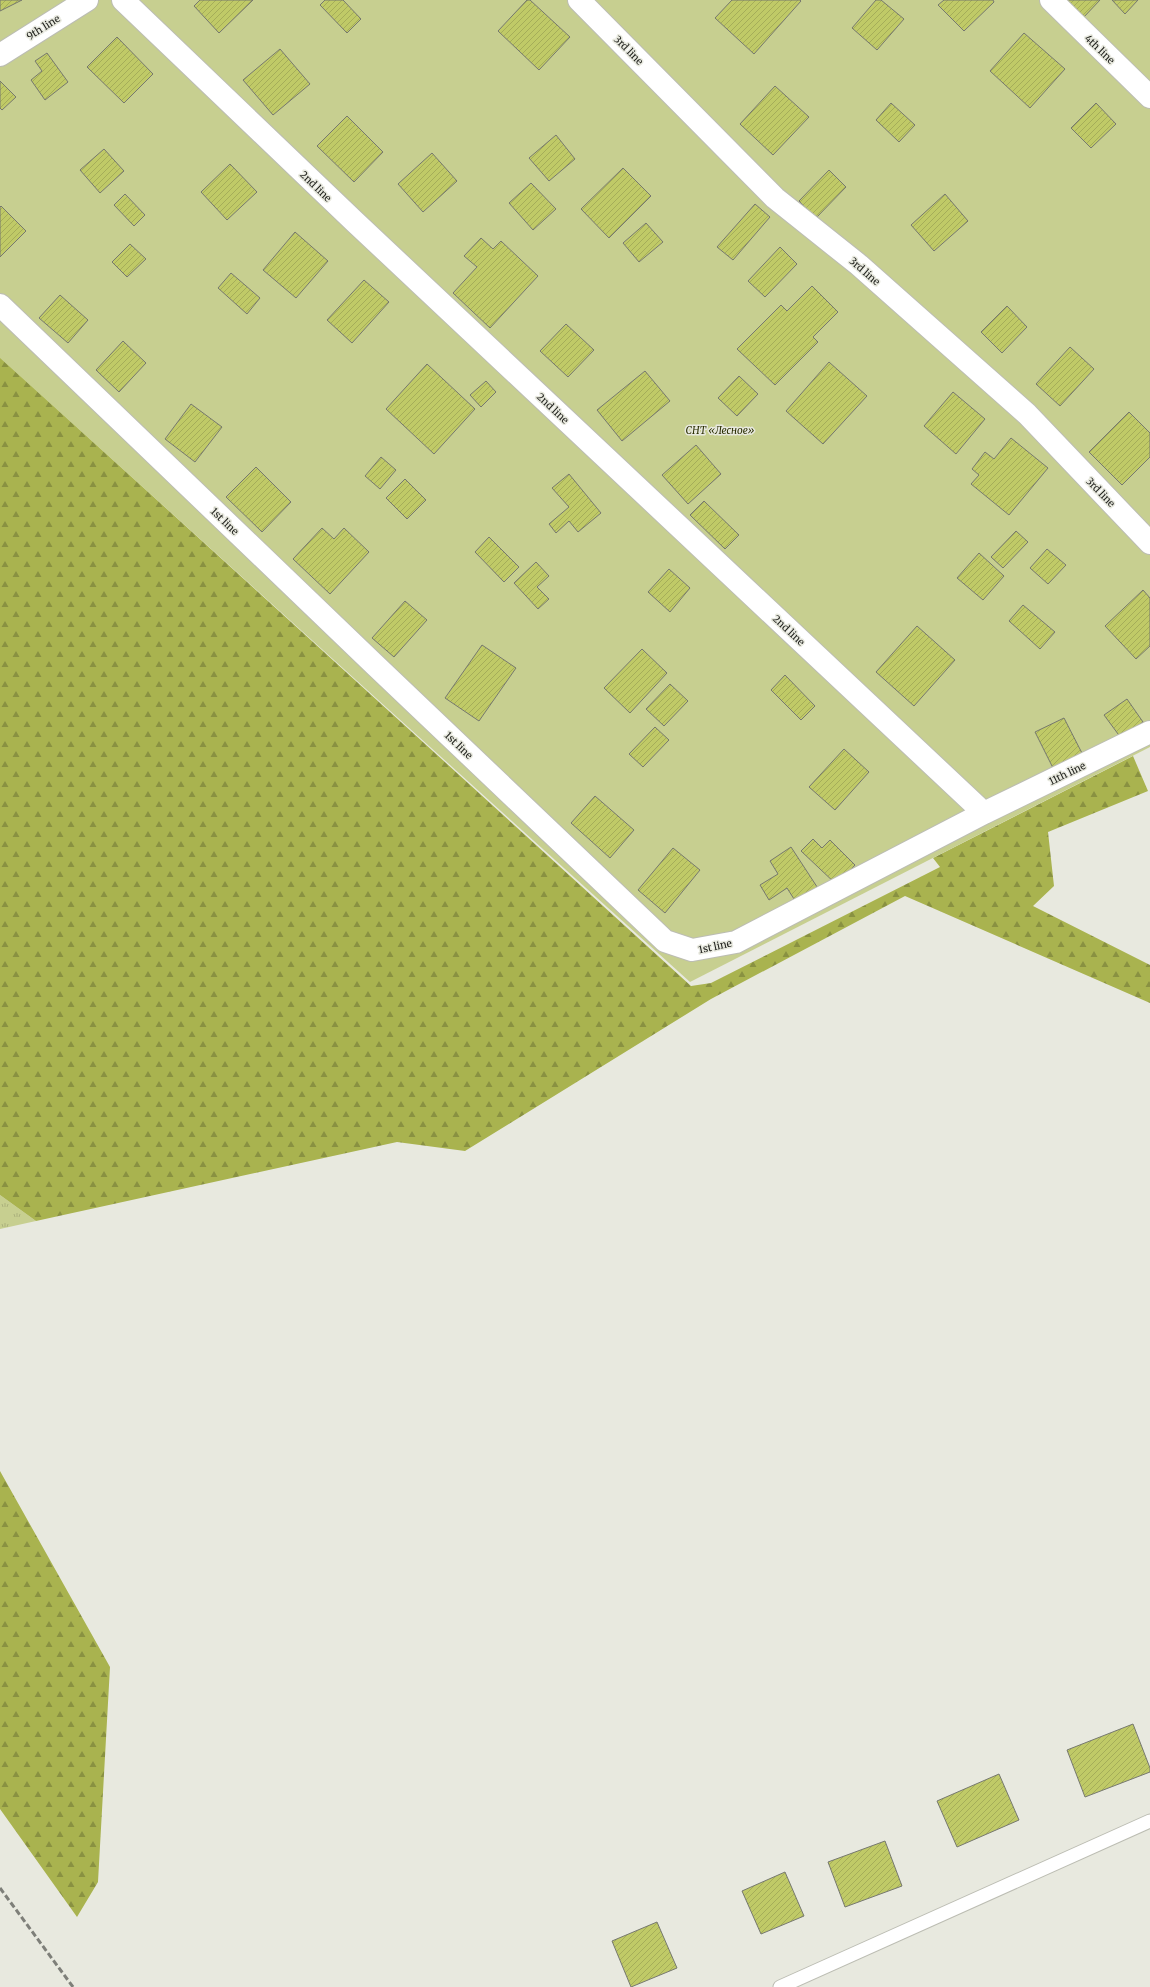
<svg xmlns="http://www.w3.org/2000/svg" width="1150" height="1987" font-family="Merriweather,serif">
  <defs>
    <pattern id="grass-tufts" width="24" height="20" patternUnits="userSpaceOnUse"><rect width="24" height="20" fill="#c7cf90"/><path d="M3 7l-1-3M5 7V3M7 7l1-3M15 17l-1-3M17 17v-4M19 17l1-3" fill="none" stroke="#abb17c"/></pattern>
    <pattern id="forest-firs" width="22" height="20" patternUnits="userSpaceOnUse"><rect width="22" height="20" fill="#a9b34f"/><path d="M5 1l3.5 6h-7zM16 11l3.5 6h-7z" fill="#899141"/></pattern>
    <pattern id="building-hatch" width="6" height="6" patternUnits="userSpaceOnUse"><rect width="6" height="6" fill="#c0ca67"/><path d="M-1 1l2-2M0 6l6-6M5 7l2-2" fill="none" stroke="#a5ad59"/></pattern>
  </defs>
  <rect width="100%" height="100%" fill="#e8e9df"/>
  <path fill="url(#grass-tufts)" d="M0 1195 36 1221 0 1229Z"/>
  <path fill="url(#forest-firs)" d="M0 357 691 986 711 983 940 867 933 858 1133 756 1148 791 1048 832 1054 886 1033 906 1150 965V1003L905 896 711 999 465 1151 397 1142 36 1221 0 1195Z
    M0 1471 110 1667 98 1882 77 1917 0 1809Z"/>
  <path fill="#c7cf90" d="M0 0H1150V747L690 982 0 358Z"/>
  <path fill="url(#building-hatch)" stroke="#76786f" d="M0 0H22L0 11Z
    M200 0H253L219 33 194 6Z
    M325 0H343L361 19 347 33 320 5Z
    M527 0H530L570 37 539 70 498 31Z
    M732 0H800L801 1 754 54 715 18Z
    M876 0H881L904 19 877 50 852 28Z
    M944 0H993L994 2 964 31 938 5Z
    M1064 0H1100L1083 18Z
    M1112 0H1138L1125 14Z
    M1024 33 1065 69 1030 108 990 71Z
    M117 37 153 74 124 103 87 67Z
    M280 49 310 84 273 115 243 80Z
    M47 53 68 82 45 100 31 80 42 71 35 61Z
    M0 81 16 97 2 110 0 108Z
    M775 86 809 117 773 155 740 124Z
    M891 103 915 125 899 142 876 120Z
    M1096 103 1116 124 1091 148 1071 128Z
    M347 116 383 152 354 182 317 146Z
    M556 135 575 159 549 181 529 158Z
    M104 149 124 171 100 193 80 170Z
    M432 153 457 181 423 212 398 184Z
    M230 164 257 192 227 220 201 192Z
    M623 168 651 196 609 238 581 209Z
    M829 170 846 187 816 218 799 201Z
    M531 183 556 209 533 230 509 203Z
    M125 194 145 215 134 226 114 205Z
    M945 194 968 221 934 251 911 225Z
    M755 204 770 217 733 260 717 247Z
    M1 206 26 231 0 257V207Z
    M646 223 663 242 639 262 623 243Z
    M295 232 328 261 296 298 263 270Z
    M481 238 493 249 501 241 538 276 490 328 453 293 477 267 464 256Z
    M130 244 146 259 127 277 112 262Z
    M780 247 797 264 765 297 748 281Z
    M231 273 260 298 247 314 218 288Z
    M364 280 389 302 352 343 327 320Z
    M812 286 838 312 813 337 818 342 775 385 737 349 781 305 787 311Z
    M60 295 88 320 68 343 39 318Z
    M1007 306 1027 327 1002 353 981 332Z
    M566 324 594 350 568 377 540 351Z
    M123 341 146 363 119 392 96 370Z
    M1070 347 1094 369 1060 406 1036 384Z
    M829 362 867 396 823 444 786 411Z
    M427 364 475 409 434 454 386 409Z
    M645 371 670 401 622 441 597 410Z
    M739 376 758 394 737 416 718 398Z
    M486 381 496 392 481 407 470 395Z
    M953 392 985 419 956 454 924 426Z
    M191 404 222 427 195 462 165 439Z
    M1129 412 1150 433V457L1122 485 1089 452Z
    M1011 438 1048 468 1009 515 971 484 979 475 972 469 985 452 994 459Z
    M696 445 721 474 688 504 662 475Z
    M381 457 396 470 380 489 365 476Z
    M256 467 291 502 262 532 226 497Z
    M569 474 601 513 578 532 569 521 556 533 549 524 569 507 552 488Z
    M405 479 426 500 407 519 386 498Z
    M704 501 739 535 725 549 690 515Z
    M322 528 334 539 344 528 369 552 330 594 293 559Z
    M1016 531 1028 542 1003 568 991 557Z
    M489 537 519 567 504 582 475 552Z
    M1047 549 1066 565 1048 584 1030 568Z
    M979 553 1004 576 983 600 957 578Z
    M536 562 549 576 537 587 549 599 538 609 514 583Z
    M669 569 690 588 670 612 648 592Z
    M1143 590 1150 598V646L1136 659 1105 626Z
    M405 601 427 620 394 657 372 638Z
    M1023 605 1055 632 1040 649 1009 621Z
    M917 626 955 660 914 706 876 672Z
    M482 645 516 668 479 721 445 698Z
    M642 649 667 673 630 713 604 688Z
    M785 675 815 706 801 720 771 690Z
    M670 684 688 701 664 726 646 709Z
    M1127 699 1143 722 1121 738 1104 715Z
    M1064 718 1084 757 1055 772 1035 732Z
    M655 727 669 740 643 767 629 754Z
    M844 749 869 772 835 810 809 787Z
    M595 796 634 830 610 858 571 823Z
    M813 839 822 848 830 840 855 865 837 885 801 851Z
    M791 847 823 896 801 910 787 888 769 900 760 885 778 874 770 861Z
    M673 848 700 870 665 913 638 890Z
    M1133 1724 1150 1768V1772L1085 1797 1067 1750Z
    M999 1774 1019 1820 957 1847 937 1801Z
    M885 1841 902 1886 845 1907 828 1862Z
    M785 1872 804 1916 761 1934 742 1891Z
    M657 1922 677 1968 631 1987 612 1941Z"/>
  <g fill="none" stroke-linecap="round" stroke-linejoin="round">
    <g stroke="#bcbdb3" stroke-width="15">
      <path id="service" d="M780 1987 1150 1821"/>
    </g>
    <g stroke="#bcbdb3" stroke-width="24">
      <path id="minor" d="M123 0 355 222 984 813
        M579 0 775 198 859 265 1027 414 1150 543
        M1051 0 1150 97
        M0 55 87 0
        M0 305 375 665 665 941 692 950 736 942 984 813 1150 732"/>
    </g>
    <use href="#service" stroke="#fff" stroke-width="13"/>
    <use href="#minor" stroke="#fff" stroke-width="22"/>
    <path stroke="#7e7f79" stroke-width="3" stroke-dasharray="6 3" stroke-linecap="butt" d="M0 1888 73 1987"/>
  </g>
  <g text-anchor="middle" stroke-width="3" stroke-linejoin="round" paint-order="stroke">
    <g font-size="10" fill="#22231f" stroke="#e8e9df">
      <text transform="translate(43 27) rotate(-32)" y="4">9th line</text>
      <text transform="translate(1100 49) rotate(44)" y="4">4th line</text>
      <text transform="translate(629 50) rotate(45)" y="4">3rd line</text>
      <text transform="translate(316 186) rotate(44)" y="4">2nd line</text>
      <text transform="translate(865 271) rotate(41)" y="4">3rd line</text>
      <text transform="translate(553 408) rotate(43)" y="4">2nd line</text>
      <text transform="translate(1101 492) rotate(46)" y="4">3rd line</text>
      <text transform="translate(225 521) rotate(44)" y="4">1st line</text>
      <text transform="translate(789 630) rotate(43)" y="4">2nd line</text>
      <text transform="translate(459 745) rotate(44)" y="4">1st line</text>
      <text transform="translate(1067 773) rotate(-26)" y="4">11th line</text>
      <text transform="translate(715 946) rotate(-12)" y="4">1st line</text>
    </g>
    <g font-size="10" font-style="italic" fill="#292d01" stroke="#e8e9df">
      <text x="720" y="434">СНТ «Лесное»</text>
    </g>
  </g>
</svg>
